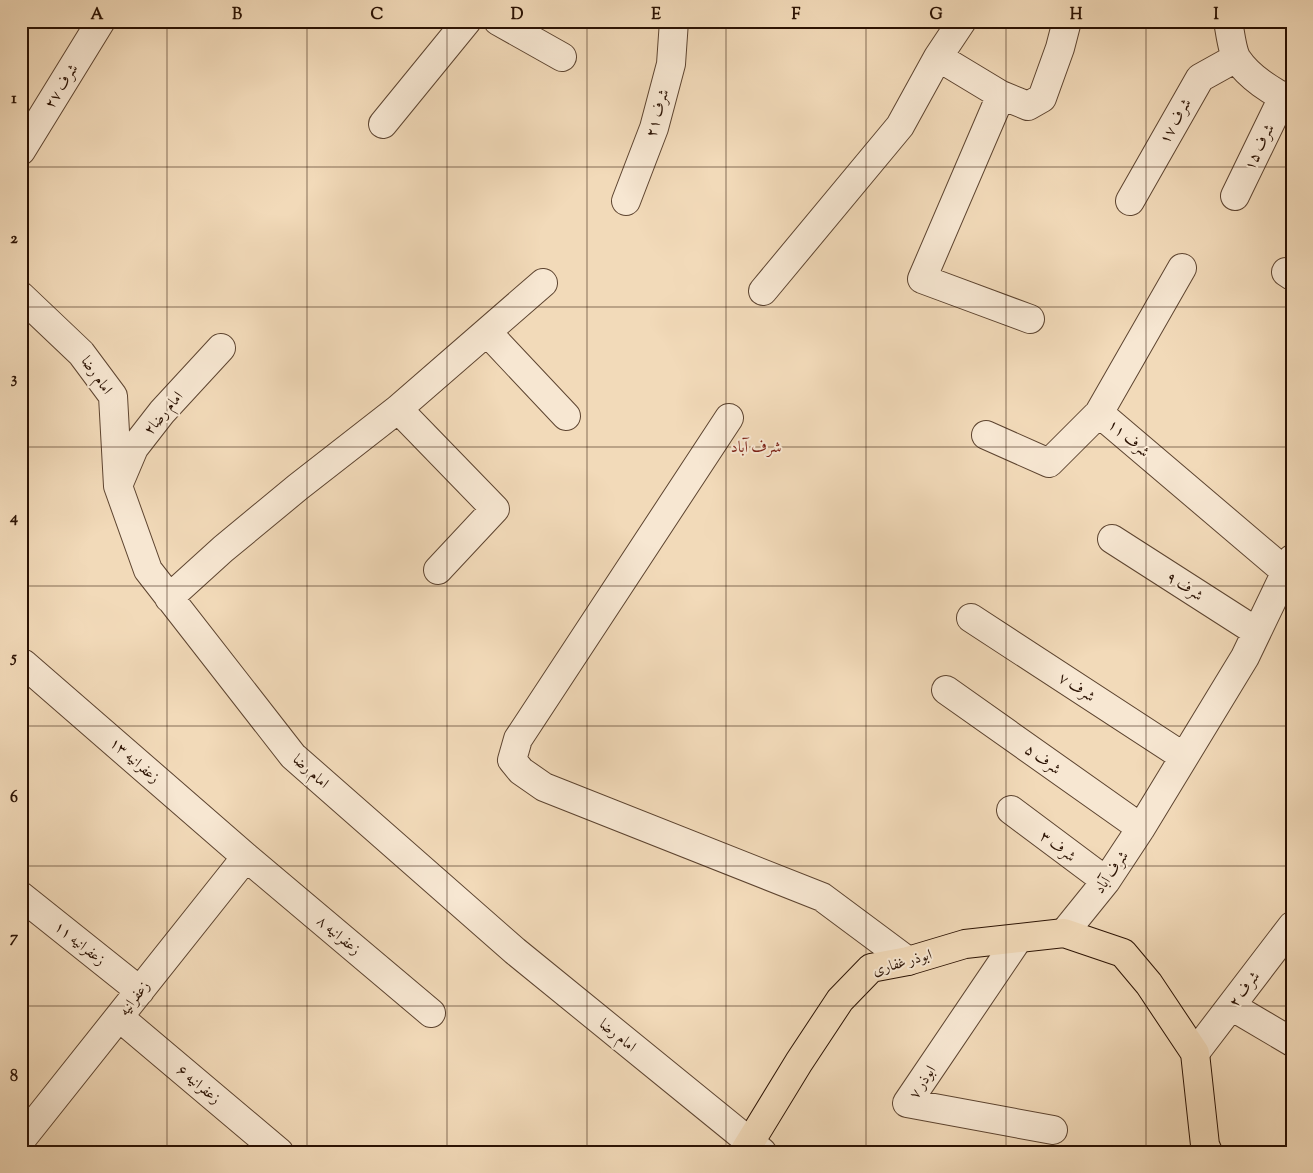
<svg xmlns="http://www.w3.org/2000/svg" width="1313" height="1173" font-family="'Sorts Mill Goudy',Amiri,serif">
  <rect width="100%" height="100%" fill="#f2dab9"/>
  <filter id="stains"><feTurbulence type="fractalNoise" baseFrequency=".004" numOctaves="4"/><feColorMatrix values="0 0 0 0 .2 0 0 0 0 .09 0 0 0 0 .02 0 0 0 .5 -.17"/></filter>
  <radialGradient id="worn" r=".72"><stop offset=".6" stop-color="#630" stop-opacity="0"/><stop offset="1" stop-color="#630" stop-opacity=".3"/></radialGradient>
  <g fill="none" stroke-linecap="round" stroke-linejoin="round">
    <g stroke="#5d4430" stroke-width="30">
      <path id="minor" d="M498 21 562 57
        M1228 21C1230 31 1232 51 1237 59 1249 77 1272 92 1292 101
        M938 57 962 21
        M1001 95 922 279 1030 319
        M383 124 467 21
        M21 151 101 21
        M1235 196 1283 97
        M626 201 654 128 671 64 674 21
        M1130 201 1200 78 1236 58
        M1182 268 1099 413 1286 572
        M1286 272 1292 276
        M763 291 900 126 938 57 1001 95 1028 106 1042 98 1060 48 1067 21
        M21 296 81 353 113 396 118 486 148 570 293 756 515 951 762 1152
        M487 332 566 416
        M398 409 495 509 438 570
        M729 418 518 739 512 760 521 771 544 787 822 897 908 961
        M986 435 1049 463 1099 413
        M120 481 134 448 162 412 221 348
        M1112 539 1257 632
        M169 598 223 549 298 487 398 409 543 283
        M971 618 1184 757
        M24 664 246 857 431 1013
        M946 690 1141 828
        M1011 810 1106 881
        M21 896 140 991
        M1064 933 1106 881 1141 828 1245 657 1292 559
        M1018 939 907 1103 1053 1130
        M1231 1006 1292 1042
        M119 1017 279 1152
        M1195 1053 1292 926
        M21 1140 246 857"/>
    </g>
    <g stroke="#2b1203" stroke-width="30">
      <path id="major" d="M744 1152 799 1062 840 1000 871 968 908 961 965 944 1064 933 1123 953 1149 984 1195 1053 1205 1145 1208 1152"/>
    </g>
    <use href="#minor" stroke="#f7e7d2" stroke-width="28"/>
    <use href="#major" stroke="#f2dab9" stroke-width="28"/>
  </g>
  <path fill="none" stroke="#2b1203" stroke-width="1" stroke-opacity="0.55" d="M167 21V1152M307 21V1152M447 21V1152M587 21V1152M726 21V1152M866 21V1152M1006 21V1152M1146 21V1152M21 167H1292M21 307H1292M21 447H1292M21 586H1292M21 726H1292M21 866H1292M21 1006H1292"/>
  <g text-anchor="middle" stroke-width="4" stroke-linejoin="round" paint-order="stroke">
    <g font-size="15" fill="#2b1203" stroke="#f7e7d2">
      <text transform="translate(61 86) rotate(-58)" y="5">شرف ۲۷</text>
      <text transform="translate(657 113) rotate(-74)" y="5">شرف ۲۱</text>
      <text transform="translate(1175 121) rotate(-61)" y="5">شرف ۱۷</text>
      <text transform="translate(1259 147) rotate(-64)" y="5">شرف ۱۵</text>
      <text transform="translate(97 375) rotate(55)" y="5">امام رضا</text>
      <text transform="translate(163 413) rotate(-50)" y="5">امام رضا۲</text>
      <text transform="translate(1129 438) rotate(40)" y="5">شرف ۱۱</text>
      <text transform="translate(1185 586) rotate(33)" y="5">شرف ۹</text>
      <text transform="translate(1077 687) rotate(33)" y="5">شرف ۷</text>
      <text transform="translate(1043 759) rotate(35)" y="5">شرف ۵</text>
      <text transform="translate(135 760) rotate(41)" y="5">زعفرانیه ۱۳</text>
      <text transform="translate(311 771) rotate(42)" y="5">امام رضا</text>
      <text transform="translate(1058 846) rotate(37)" y="5">شرف ۳</text>
      <text transform="translate(1111 872) rotate(-55)" y="5">شرف آباد</text>
      <text transform="translate(339 935) rotate(40)" y="5">زعفرانیه ۸</text>
      <text transform="translate(80 943) rotate(39)" y="5">زعفرانیه ۱۱</text>
      <text transform="translate(902 962) rotate(-16)" y="5">ابوذر غفاری</text>
      <text transform="translate(1244 989) rotate(-53)" y="5">شرف ۲</text>
      <text transform="translate(134 998) rotate(-52)" y="5">زعفرانیه</text>
      <text transform="translate(618 1035) rotate(39)" y="5">امام رضا</text>
      <text transform="translate(922 1082) rotate(-57)" y="5">ابوذر ۷</text>
      <text transform="translate(199 1084) rotate(40)" y="5">زعفرانیه ۶</text>
    </g>
    <g font-size="16" fill="#7a1f14" stroke="#f7e7d2">
      <text x="756" y="452">شرف آباد</text>
    </g>
  </g>
  <rect width="1313" height="1173" fill="none" stroke="#f2dab9" stroke-width="55"/>
  <rect x="28" y="28" width="1258" height="1118" fill="none" stroke="#2b1203" stroke-width="2"/>
  <g font-size="16" text-anchor="middle" font-weight="bold" fill="#2b1203">
    <text x="97" y="19">A</text>
    <text x="237" y="19">B</text>
    <text x="377" y="19">C</text>
    <text x="517" y="19">D</text>
    <text x="656" y="19">E</text>
    <text x="796" y="19">F</text>
    <text x="936" y="19">G</text>
    <text x="1076" y="19">H</text>
    <text x="1216" y="19">I</text>
    <text x="14" y="103">1</text>
    <text x="14" y="243">2</text>
    <text x="14" y="383">3</text>
    <text x="14" y="522">4</text>
    <text x="14" y="662">5</text>
    <text x="14" y="802">6</text>
    <text x="14" y="942">7</text>
    <text x="14" y="1081">8</text>
  </g>
  <rect width="100%" height="100%" filter="url(#stains)"/>
  <rect width="100%" height="100%" fill="url(#worn)"/>
</svg>
